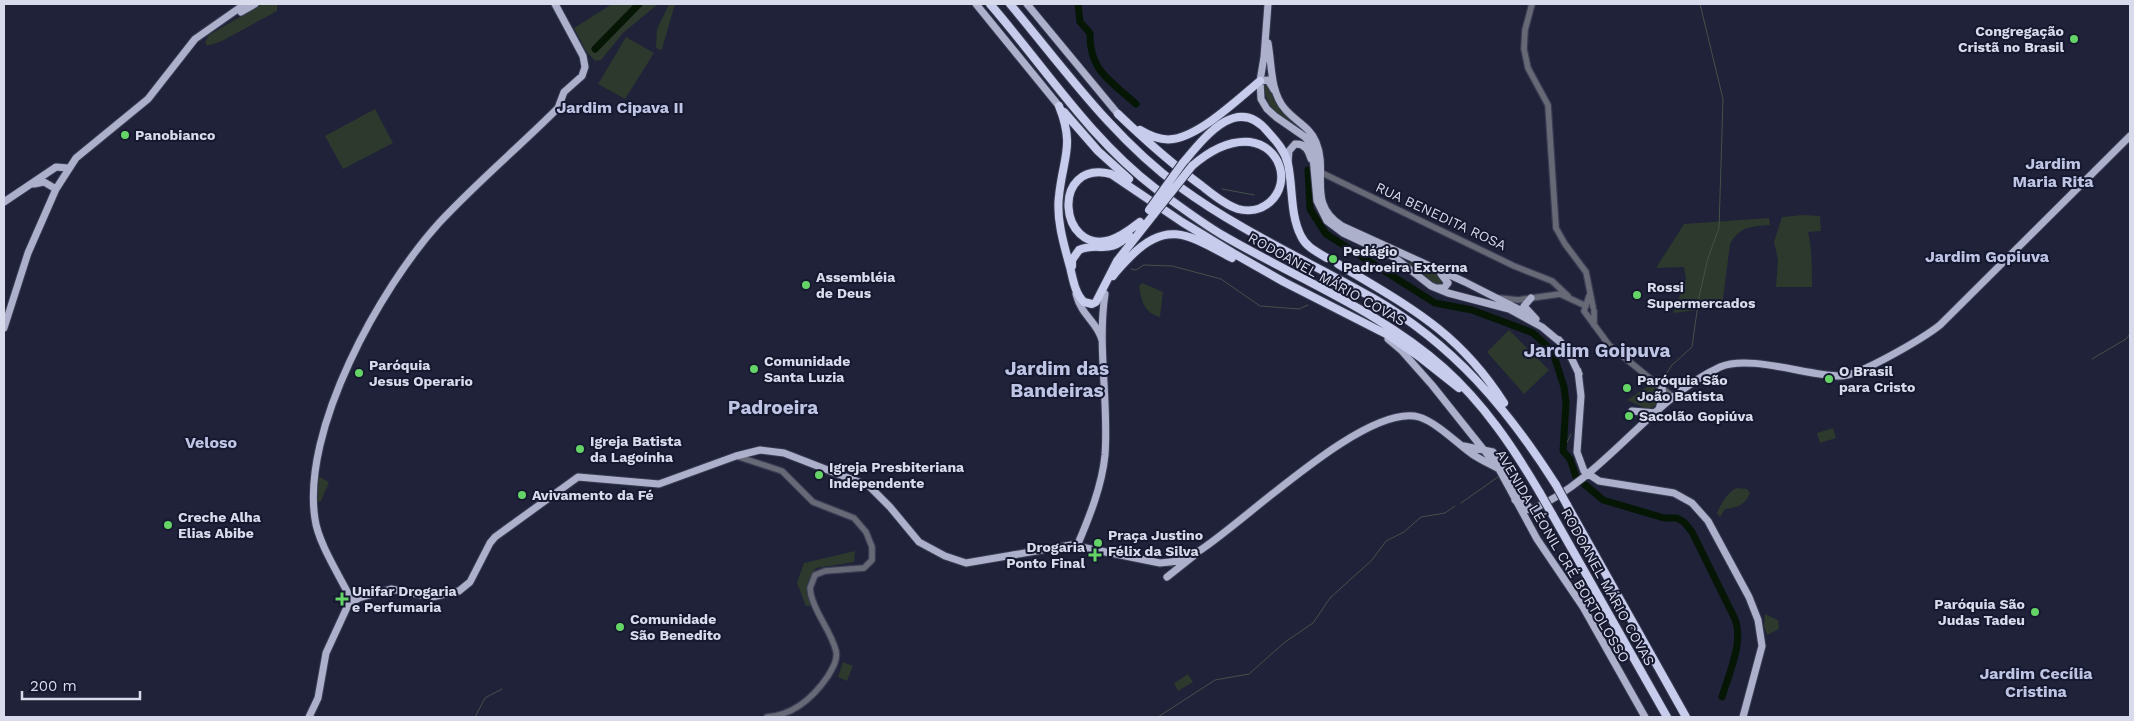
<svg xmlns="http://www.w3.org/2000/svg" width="2134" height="721" font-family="'Work Sans',sans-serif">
  <rect width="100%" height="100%" fill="#1f2239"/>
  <path fill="#2c392c" d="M262 4H277V11L222 41 207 46 205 42 209 35Z
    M612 4H658L623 33 601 60 595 61 586 51 574 28Z
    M669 4H675L662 49 659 50 656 47 657 29Z
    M626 37 654 53 625 99 598 84Z
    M1264 84 1270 87 1274 101 1294 123 1293 125C1276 114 1265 105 1264 84Z
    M375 109 393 143 343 169 325 136Z
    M1803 215 1820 216 1821 231 1808 232C1812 248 1812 269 1812 287H1776L1778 260 1774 242 1782 217Z
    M1769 218 1770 225C1752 226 1739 227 1730 244L1722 307 1673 313 1686 279 1684 267 1656 268 1684 224Z
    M1410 261 1436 273 1445 281V285H1435L1409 265Z
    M1142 283 1163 292 1160 317C1143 312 1142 301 1139 286Z
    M1509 330 1549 370 1524 394 1487 352Z
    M1651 384 1661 395 1657 404 1649 410 1627 400Z
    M1833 428 1836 438 1820 443 1817 433Z
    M318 476 329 482 321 501 316 502Z
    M1736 488 1747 489 1750 493C1744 506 1738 507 1725 509L1720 517 1717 513C1721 504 1727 493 1736 488Z
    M855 551 854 562 816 568C806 581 807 591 812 606H806L797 583 804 563Z
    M1765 614 1778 620 1779 629 1767 635 1764 626Z
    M843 662 853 666 847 681 838 677Z
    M1188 674 1193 682 1178 691 1174 683Z"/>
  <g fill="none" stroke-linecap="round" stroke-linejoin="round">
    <path stroke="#44514a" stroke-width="1" d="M1222 189 1254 195
      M1131 269 1136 270 1144 265 1172 266 1221 279 1260 306 1299 309 1308 305
      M2092 359 2126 339 2130 334
      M1662 380 1672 365 1692 347 1699 297 1708 258 1719 228 1723 99 1700 4
      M1563 451 1571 434
      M1461 503 1498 477
      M475 717 485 698 502 689
      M1158 717 1215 680 1249 674 1285 642 1313 623 1330 598 1372 560 1386 541 1404 532 1421 517 1445 513 1455 506"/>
    <path stroke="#051605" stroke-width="7" d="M1078 4 1080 22 1090 33C1089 71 1110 80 1136 104
      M595 49 639 4
      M1308 170 1310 209 1326 234 1435 303 1472 310 1533 333 1548 347 1555 359 1564 387 1566 403 1563 451 1570 459 1576 477 1603 500 1664 518H1677L1684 522 1692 532 1734 617C1745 640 1729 673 1722 697"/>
    <g stroke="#393c52" stroke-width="8">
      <path id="minor" d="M1532 4 1525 30 1524 49 1528 68 1548 105 1556 228 1565 244 1586 272 1593 307
        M1320 172 1514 266 1552 281 1568 296
        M1589 296 1584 311 1609 345 1673 397
        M1499 298 1518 300 1560 294 1586 306
        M1594 311V325
        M736 456 782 471 813 502 854 518 866 532 872 547V560L864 568 825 571 815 575 810 588 811 595C816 615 831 631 836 651 838 660 832 669 828 676 813 698 794 715 767 717"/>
    </g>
    <g stroke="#393c52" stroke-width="9">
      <path id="major" d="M976 4 1059 106
        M1027 4 1118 114
        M1268 4 1264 57 1260 81 1261 99 1267 109 1276 117 1305 137 1312 146 1317 201 1327 221 1343 233 1394 257 1431 286 1448 293 1509 309 1542 327 1560 342
        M241 12 255 4
        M1268 43C1272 64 1270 92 1285 109 1295 121 1310 127 1316 142 1329 173 1306 203 1342 226L1465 282 1528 314
        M1260 81 1268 80 1274 90
        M1288 163 1289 151 1295 144C1305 143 1309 151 1311 159
        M34 184 44 182 56 189
        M4 202 56 167 68 168
        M1438 288H1444L1448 283 1441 274
        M1076 294C1082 317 1097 321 1102 340
        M1531 298 1524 306 1536 319
        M4 328 28 253 56 189 76 158 148 99 195 39 245 4
        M1388 339 1401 350 1432 385 1499 469 1537 539 1583 607 1645 717
        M1559 340 1568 351 1579 374
        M1578 371 1581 396 1577 452 1584 471 1599 481 1674 493 1692 503 1708 521 1749 597 1758 620 1762 646 1743 717
        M1659 409 1663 396 1662 388
        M1632 411 1656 413
        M1464 446 1493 452 1523 502 1528 506
        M1515 500 1523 508 1531 510C1606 477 1649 400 1720 367 1749 354 1808 376 1840 376 1858 377 1925 337 1940 325L2130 136
        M1077 546C1089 518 1102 486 1105 455 1109 401 1097 347 1105 294
        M1167 577 1196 554
        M352 601C341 578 318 543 315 519 301 430 380 288 439 223 476 183 519 147 558 108L564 92 582 76 585 67 583 56 555 4
        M309 717 318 698 326 653 349 603 359 598 391 589 432 597 459 591 470 582 490 543 495 537 578 477 659 484 736 456 760 450 784 453 869 486 890 507 919 542 945 556 966 563 1071 545 1160 563 1179 561 1199 551C1245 522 1366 402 1419 417 1436 422 1458 444 1472 454 1481 460 1490 464 1499 469"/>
    </g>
    <g stroke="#393c52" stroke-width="10">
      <path id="highway" d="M990 4C1044 66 1089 138 1156 189 1178 205 1200 222 1224 236 1298 279 1380 311 1444 368 1484 404 1513 447 1540 493
        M1010 4C1063 67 1112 137 1180 187 1240 231 1308 261 1373 298 1453 344 1507 408 1556 485
        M1059 106C1075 146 1063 157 1059 196 1056 219 1064 245 1070 267 1073 279 1075 294 1084 302L1092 304 1096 302 1117 261 1154 214
        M1064 112 1098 151 1129 179
        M1118 114C1145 140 1172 164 1202 186 1212 194 1225 205 1238 209 1249 212 1261 210 1270 202 1292 182 1280 146 1250 142 1228 140 1207 153 1192 166
        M1140 130C1150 136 1161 141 1173 139 1201 135 1238 99 1260 81
        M1182 164C1204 138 1237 93 1268 132 1277 142 1285 151 1288 164 1293 187 1290 215 1301 236 1306 247 1317 252 1327 258
        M1140 222C1131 229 1121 237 1110 240 1059 255 1050 159 1111 174L1182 222 1233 253 1284 282 1388 335 1421 358 1459 388
        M1338 264C1409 307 1458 331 1504 403
        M1072 266V260L1079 250C1099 241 1108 256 1129 235
        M1113 276C1118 269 1125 262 1131 256 1168 218 1192 237 1232 258
        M1567 505 1686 717
        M1552 514 1667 717"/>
    </g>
    <use href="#minor" stroke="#676a76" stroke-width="5.5"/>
    <use href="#major" stroke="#acb0cb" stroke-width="7"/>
    <use href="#highway" stroke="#c7ccec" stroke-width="8"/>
    <g stroke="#393c52" stroke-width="10" stroke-linecap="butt">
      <path id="highway-bridge" d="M1149 210 1182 164
        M1154 214 1192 166
        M1556 485 1567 505
        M1540 493 1552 514"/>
    </g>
    <use href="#highway-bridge" stroke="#c7ccec" stroke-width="8"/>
  </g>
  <g fill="#64d467" stroke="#15182f" stroke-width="2">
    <circle cx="2074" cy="39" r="5"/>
    <circle cx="125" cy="135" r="5"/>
    <circle cx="1333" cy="259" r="5"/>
    <circle cx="806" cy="285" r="5"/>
    <circle cx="1637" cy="295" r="5"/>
    <circle cx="754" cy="369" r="5"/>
    <circle cx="359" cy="373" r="5"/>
    <circle cx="1829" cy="379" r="5"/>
    <circle cx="1627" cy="388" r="5"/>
    <circle cx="1629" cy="416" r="5"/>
    <circle cx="580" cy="449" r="5"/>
    <circle cx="819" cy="475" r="5"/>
    <circle cx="522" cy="495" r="5"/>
    <circle cx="168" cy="525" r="5"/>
    <circle cx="1098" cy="543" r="5"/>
    <path d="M1092.5 547.5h5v5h5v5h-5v5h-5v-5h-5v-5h5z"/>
    <path d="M339.5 591.5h5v5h5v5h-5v5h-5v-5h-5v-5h5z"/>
    <circle cx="2035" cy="612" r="5"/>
    <circle cx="620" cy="627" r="5"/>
  </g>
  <g text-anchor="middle" stroke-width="4" stroke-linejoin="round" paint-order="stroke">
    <g font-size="14" font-weight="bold" fill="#d8dbeb" stroke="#15182f" text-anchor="start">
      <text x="2064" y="36" text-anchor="end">Congregação<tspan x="2064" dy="16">Cristã no Brasil</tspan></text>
      <text x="135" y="140">Panobianco</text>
      <text x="1343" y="256">Pedágio<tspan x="1343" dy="16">Padroeira Externa</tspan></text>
      <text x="816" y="282">Assembléia<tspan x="816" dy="16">de Deus</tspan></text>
      <text x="1647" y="292">Rossi<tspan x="1647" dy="16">Supermercados</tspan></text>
      <text x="764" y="366">Comunidade<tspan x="764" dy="16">Santa Luzia</tspan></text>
      <text x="369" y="370">Paróquia<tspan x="369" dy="16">Jesus Operario</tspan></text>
      <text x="1839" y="376">O Brasil<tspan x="1839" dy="16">para Cristo</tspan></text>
      <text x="1637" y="385">Paróquia São<tspan x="1637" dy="16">João Batista</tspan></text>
      <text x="1639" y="421">Sacolão Gopiúva</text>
      <text x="590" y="446">Igreja Batista<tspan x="590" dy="16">da Lagoínha</tspan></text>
      <text x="829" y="472">Igreja Presbiteriana<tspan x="829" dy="16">Independente</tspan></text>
      <text x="532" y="500">Avivamento da Fé</text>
      <text x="178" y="522">Creche Alha<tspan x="178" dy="16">Elias Abibe</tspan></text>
      <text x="1108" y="540">Praça Justino<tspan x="1108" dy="16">Félix da Silva</tspan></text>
      <text x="1085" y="552" text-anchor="end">Drogaria<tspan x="1085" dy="16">Ponto Final</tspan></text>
      <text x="352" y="596">Unifar Drogaria<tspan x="352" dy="16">e Perfumaria</tspan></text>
      <text x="2025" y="609" text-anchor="end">Paróquia São<tspan x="2025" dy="16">Judas Tadeu</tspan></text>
      <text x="630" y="624">Comunidade<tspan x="630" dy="16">São Benedito</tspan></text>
    </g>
    <g font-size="14" fill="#d8dbeb" stroke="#15182f">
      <text transform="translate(1441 216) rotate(25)" y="5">RUA BENEDITA ROSA</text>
      <text transform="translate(1327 279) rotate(29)" y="5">RODOANEL MÁRIO COVAS</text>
      <text transform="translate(1563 556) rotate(59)" y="5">AVENIDA LÉONIL CRÉ BORTOLOSSO</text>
      <text transform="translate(1608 587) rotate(61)" y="5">RODOANEL MÁRIO COVAS</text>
    </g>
    <g font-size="16" font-weight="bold" fill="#bec4e4" stroke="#15182f">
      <text x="620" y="113">Jardim Cipava II</text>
      <text x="2053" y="169">Jardim<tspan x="2053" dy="18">Maria Rita</tspan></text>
      <text x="1987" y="262">Jardim Gopiuva</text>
      <text x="211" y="448">Veloso</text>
      <text x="2036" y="679">Jardim Cecília<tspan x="2036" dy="18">Cristina</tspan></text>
    </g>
    <g font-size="19" font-weight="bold" fill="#bec4e4" stroke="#15182f">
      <text x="1597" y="357">Jardim Goipuva</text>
      <text x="1057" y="375">Jardim das<tspan x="1057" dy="22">Bandeiras</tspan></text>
      <text x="773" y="414">Padroeira</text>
    </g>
  </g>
  <rect width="2134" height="721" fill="none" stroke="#d8dbeb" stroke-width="10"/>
  <path d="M22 691v8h118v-8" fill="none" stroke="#d8dbeb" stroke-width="2.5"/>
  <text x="30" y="691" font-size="15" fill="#d8dbeb" stroke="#15182f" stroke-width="4" paint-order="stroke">200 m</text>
</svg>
